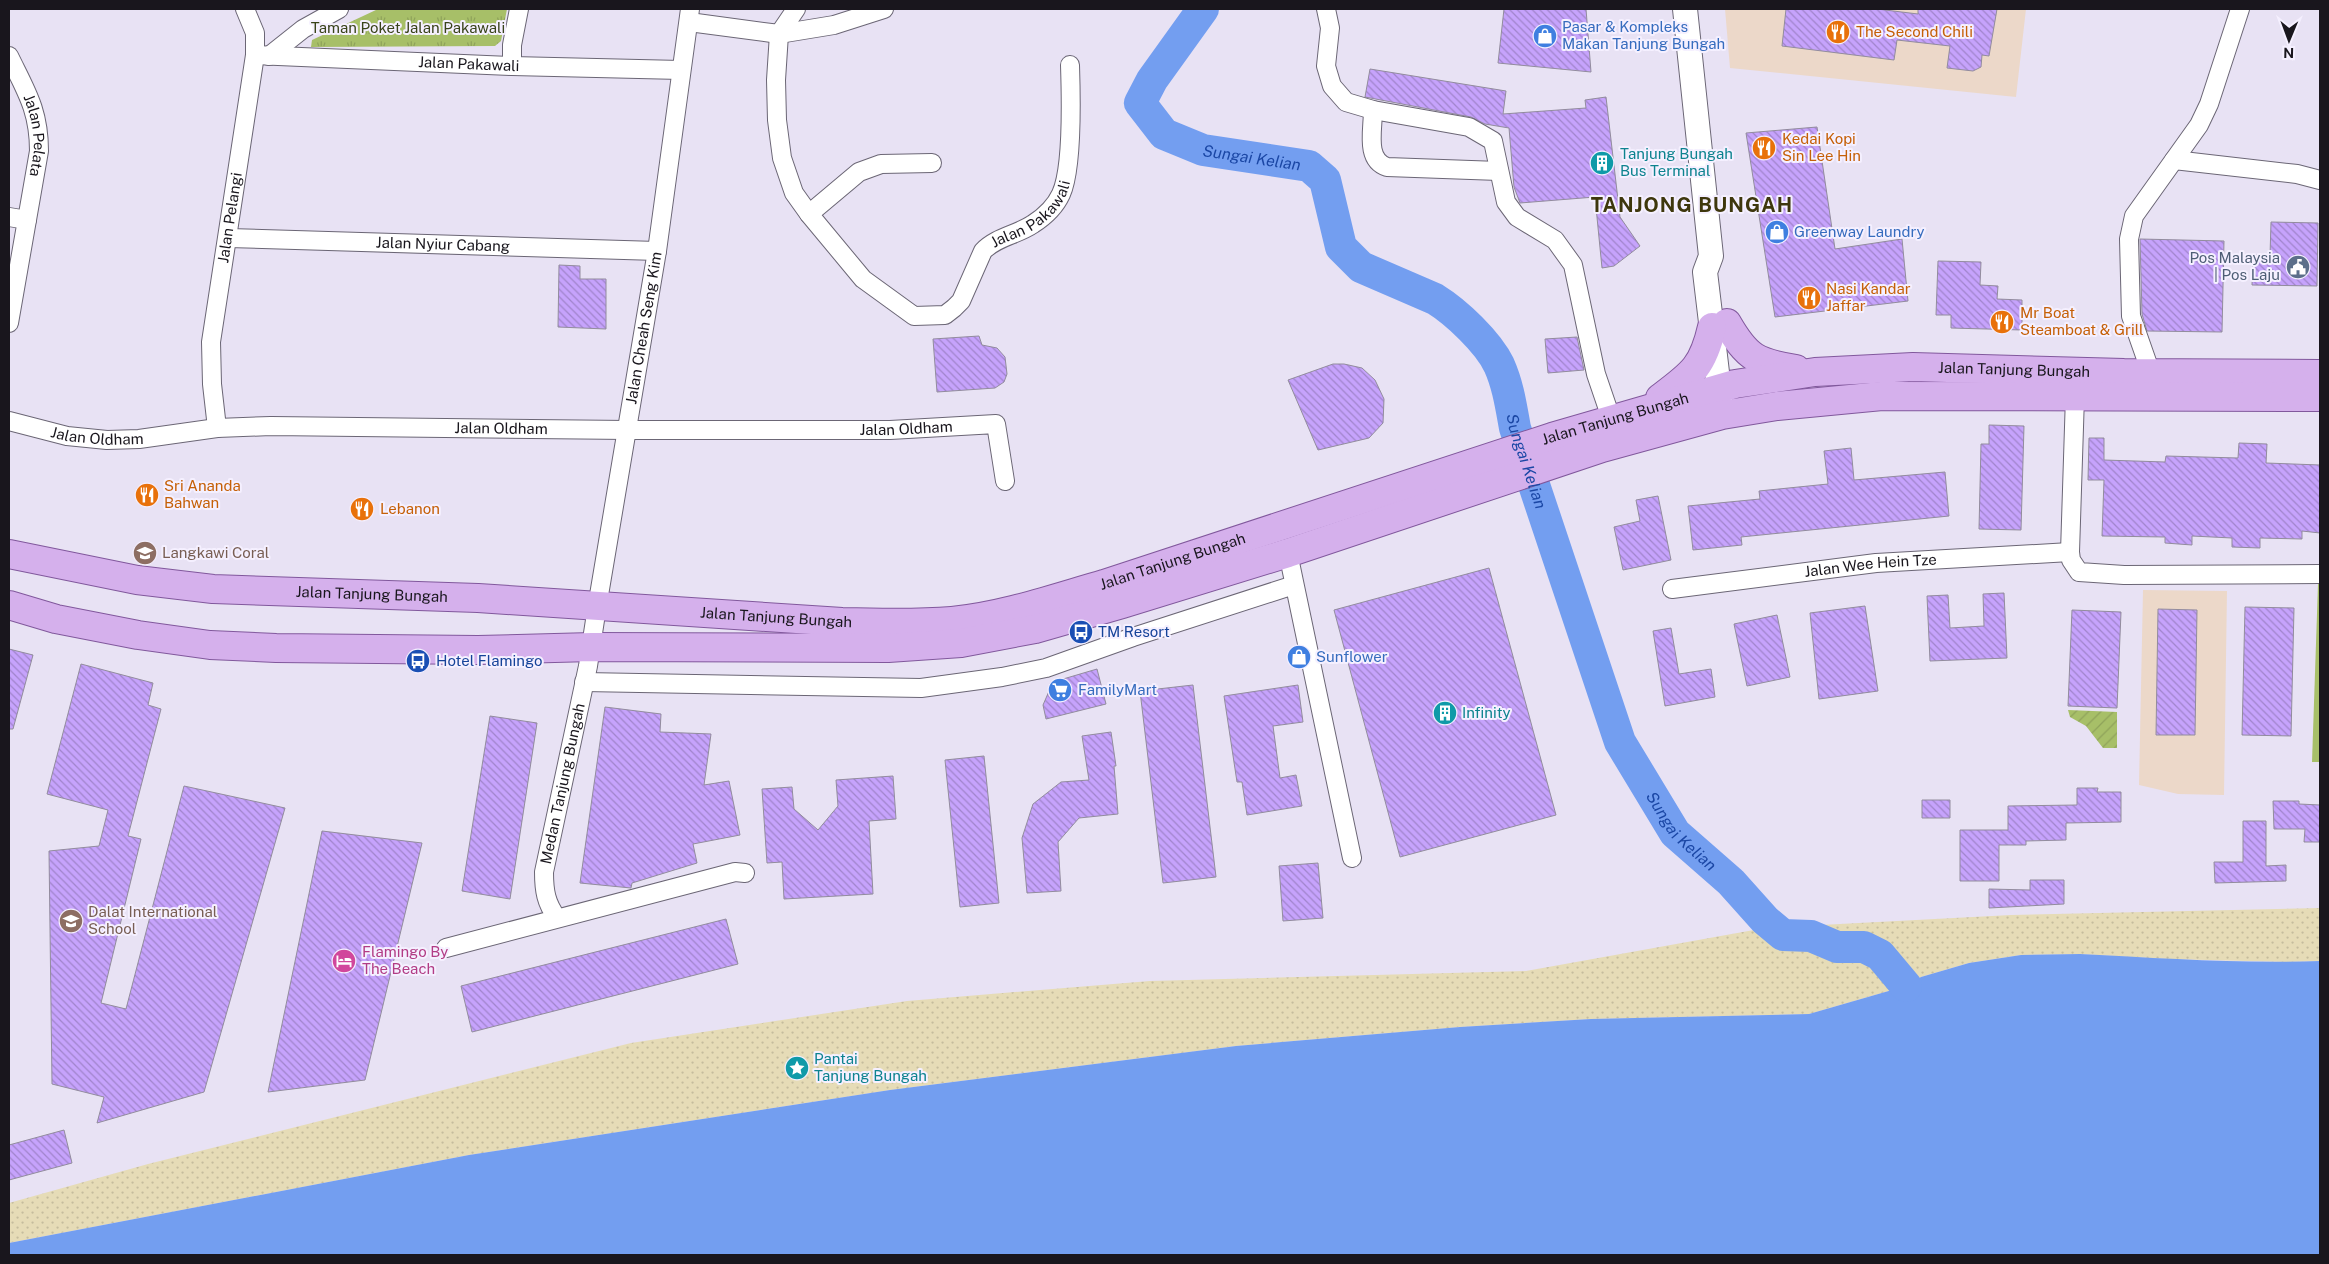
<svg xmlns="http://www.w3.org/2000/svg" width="2329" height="1264" font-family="'Public Sans',sans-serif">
  <defs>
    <pattern id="sand-dots" width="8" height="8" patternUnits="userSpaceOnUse" patternTransform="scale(1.25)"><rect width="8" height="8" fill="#e6dcb7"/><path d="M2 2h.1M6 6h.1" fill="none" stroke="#c5bc9d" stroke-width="1.8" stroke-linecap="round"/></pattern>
    <pattern id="park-tufts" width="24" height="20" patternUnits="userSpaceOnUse" patternTransform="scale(1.25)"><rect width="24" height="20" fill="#a7bf68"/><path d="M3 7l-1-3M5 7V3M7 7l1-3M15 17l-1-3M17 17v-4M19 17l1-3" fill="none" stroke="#8fa35a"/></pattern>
    <pattern id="garden-furrows" width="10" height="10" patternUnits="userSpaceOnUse" patternTransform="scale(1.25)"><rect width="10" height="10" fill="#a7bf68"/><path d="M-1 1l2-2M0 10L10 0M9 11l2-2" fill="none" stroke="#8fa35a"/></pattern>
    <pattern id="building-back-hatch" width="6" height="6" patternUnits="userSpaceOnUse" patternTransform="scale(1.25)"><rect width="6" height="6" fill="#c6a3fc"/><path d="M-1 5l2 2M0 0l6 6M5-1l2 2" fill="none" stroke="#a084cb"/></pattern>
  </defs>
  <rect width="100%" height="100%" fill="#e8e2f4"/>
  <path fill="#ecd8c9" d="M1725 9H2026L2016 97 1730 68Z
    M2143 590 2227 591 2224 795 2178 794 2139 785Z"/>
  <path fill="#a7bf68" d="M2318 584H2320V762H2312Z"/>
  <path fill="url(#sand-dots)" d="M2320 908V961L2287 962 2167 959 2080 954 2021 955 1969 963 1921 977 1906 986 1809 1014 1591 1019 1460 1027 1236 1046 890 1090 469 1155 9 1243V1203L148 1164 631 1043 907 1001 1150 981 1526 971 1765 928 2011 915Z"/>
  <path fill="url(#park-tufts)" d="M378 9H507L501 41 495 46 311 47 312 40Z"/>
  <path fill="url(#garden-furrows)" d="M2068 710 2117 712V748H2103L2086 726 2070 717Z"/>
  <path fill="#739ef0" d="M2080 954C2160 958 2240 964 2320 961V1255H9V1243L469 1155 890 1090 1236 1046 1460 1027 1591 1019 1809 1014 1906 986 1921 977 1969 963 2021 955Z"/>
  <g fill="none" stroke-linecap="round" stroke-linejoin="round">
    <path stroke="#739ef0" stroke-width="32" id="s1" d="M1203 9 1152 80 1140 103 1164 134 1203 150 1309 166 1325 180 1341 247 1361 267 1435 299C1456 312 1488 342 1499 365 1508 385 1511 406 1515 428L1620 742 1675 833 1731 882 1765 920 1783 935 1811 936 1837 947H1864L1880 955 1906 986"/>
  </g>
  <path fill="url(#building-back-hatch)" stroke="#928c9d" d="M1504 9H1586L1591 72 1498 63Z
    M1786 9H1877L1918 14V9H1997L1989 56 1982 55 1981 67 1973 71 1947 68 1950 46 1897 40 1894 60 1782 46Z
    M1370 69 1506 91 1503 114 1586 108 1585 100 1606 97 1620 217 1640 246 1614 266 1602 268 1595 197 1520 203 1514 187 1509 128 1485 124 1471 117 1365 97Z
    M1817 127 1835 249 1902 239 1908 301 1775 317 1746 133Z
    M2271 222 2318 223 2317 286 2252 285 2253 255 2270 256Z
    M2140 239 2224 241 2222 332 2147 331 2142 314Z
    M1938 261 1981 262 1980 285 1998 286 1997 299 2022 300V330L1951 328V315H1936Z
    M559 265 580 266V279H606V329L558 327Z
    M979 336 982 345 997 348 1005 357 1007 374 1004 382 995 388 937 392 933 339Z
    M1577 337 1584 370 1548 373 1545 339Z
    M1333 364H1344L1362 368 1375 380 1384 399 1383 423 1369 438 1318 450 1288 380Z
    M1989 425 2024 426 2021 530 1979 529 1981 444H1989Z
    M2089 438H2104V460L2165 462 2166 456 2238 458 2239 443 2267 444 2266 463 2320 465V533L2302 531V539L2260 538V548L2232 547V538L2192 536V545L2165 543V537L2102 536 2104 480H2088Z
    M1851 448 1854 480 1945 472 1949 516 1741 537 1742 545 1693 550 1688 506 1760 499 1759 491 1828 484 1824 451Z
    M1658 496 1671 560 1623 570 1614 527 1640 521 1636 500Z
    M1489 568 1556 815 1400 857 1334 610Z
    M2004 593 2007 658 1930 661 1927 596 1948 595 1950 628 1984 626 1983 594Z
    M1865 606 1878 691 1819 699 1810 613Z
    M2245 607 2294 608 2291 736 2242 735Z
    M2158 609 2197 610 2195 735H2156Z
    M2072 610 2121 612 2117 708 2068 706Z
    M1777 615 1790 677 1747 686 1734 624Z
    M1671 628 1679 674 1711 669 1715 697 1665 706 1653 631Z
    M9 649 33 655 13 729H9Z
    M81 664 153 683 148 705 161 709 128 836 141 839 101 1003 126 1009 184 786 285 808 204 1092 97 1123 104 1097 52 1084 49 851 99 846 108 810 47 794Z
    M1097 669 1106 704 1046 719 1043 705 1053 682Z
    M1193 685 1216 877 1163 883 1140 691Z
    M1298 685 1303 722 1273 726 1280 778 1296 775 1302 806 1247 815 1242 782H1237L1224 696Z
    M605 707 661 714 660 732 711 734 704 785 729 781 740 835 693 844 697 863 632 883 631 888 580 883Z
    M490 716 537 723 510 899 462 891Z
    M1111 732 1116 766H1114L1118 814 1079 818 1058 842 1061 891 1027 893 1022 838 1033 804 1061 782 1089 780 1082 736Z
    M984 756 999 903 960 907 945 760Z
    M893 776 896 819 869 821 873 894 784 899 782 862 767 863 762 789 792 787 794 809 818 830 838 806 836 780Z
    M2077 788H2098L2097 792H2121V822L2066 823V840L2026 841V845H1999V881H1960V830H2008V806L2077 805Z
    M1922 800H1950V818H1922Z
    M2273 801H2299V804L2320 805V842H2304L2305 829H2274Z
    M2243 821H2266V866L2286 865V881L2215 883 2214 862H2243Z
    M322 831 422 843 365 1080 268 1092Z
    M1318 863 1323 918 1283 921 1279 866Z
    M2030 880H2064V904L1989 908V889L2030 890Z
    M726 919 738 964 472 1032 461 986Z
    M64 1130 72 1163 9 1180V1145Z"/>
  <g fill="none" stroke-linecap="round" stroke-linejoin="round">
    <g stroke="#6b6675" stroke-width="20">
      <g id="street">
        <path id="s2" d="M796 9 779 34 776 80 777 120 782 158 794 193 809 214 863 279 914 316 945 315 954 308 961 301 983 251C996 237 1017 235 1033 224 1044 217 1055 207 1061 194 1073 168 1071 95 1070 65"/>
        <path d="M1326 9 1330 28 1326 66 1332 86 1346 102 1373 110 1469 127 1493 141 1506 202 1517 217 1555 240 1573 265 1596 374 1611 418"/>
        <path d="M689 22 779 34 834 25 884 9"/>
        <path id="s3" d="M255 55 512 66 681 70"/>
        <path id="s4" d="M9 56C26 91 39 110 39 151L9 323"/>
        <path d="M269 56 303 29 339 9"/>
        <path d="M512 66V45L519 9"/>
        <path d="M1373 110C1373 130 1365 160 1387 167L1499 171"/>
        <path d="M2174 160 2297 174 2320 180"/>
        <path d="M809 214 859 172 881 164 932 163"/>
        <path d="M9 217 27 220"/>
        <path id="s5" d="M228 238 657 251"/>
        <path d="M2151 373 2131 316 2129 239 2134 216 2199 125 2209 104 2240 9"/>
        <path d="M2075 396 2070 552 2071 560 2079 572 2124 575 2320 574"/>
        <path id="s6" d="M9 421 67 436 107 440 139 439 217 428 271 426 628 430H890L996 424 1005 481"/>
        <path id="s7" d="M217 428 212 384 211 342 255 55V33L245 9"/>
        <path d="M1288 553 1352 858"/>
        <path id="s8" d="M1672 589 1876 563 2070 552"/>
        <path d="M584 682 921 688 1002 677 1046 668 1133 637 1294 585"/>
        <path id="s9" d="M557 918C546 903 544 891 544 872L588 666 597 607 657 251 690 9"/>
        <path d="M446 948 735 872 745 873"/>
      </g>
    </g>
    <g stroke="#6b6675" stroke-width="26">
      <path id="secondary" d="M1685 9 1711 256 1705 272 1721 406"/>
    </g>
    <g stroke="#81589c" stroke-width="30">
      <g id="primary">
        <path d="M1727 323C1747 358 1757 363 1796 369"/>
        <path d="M1660 398C1692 374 1703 367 1712 327"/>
        <path id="s10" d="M9 554 137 580 213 589 478 598 842 622C878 623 915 624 952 621 1004 616 1055 598 1104 584L1552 437 1735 384 1815 372 1913 367 2124 373 2320 374"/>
        <path d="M9 605 56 619 138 635 210 645 276 648 478 650 592 647 888 648 961 643 1035 629 1122 604 1288 553 1602 448 1722 415 1777 406 1882 396 2320 397"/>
      </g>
    </g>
    <use href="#street" stroke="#fff" stroke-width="18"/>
    <use href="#secondary" stroke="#fff" stroke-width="24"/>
    <use href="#primary" stroke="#d5b0ec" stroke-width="28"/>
  </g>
  <defs>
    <g id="restaurant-disc" transform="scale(1.25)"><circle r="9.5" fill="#e8710a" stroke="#f5f0ff"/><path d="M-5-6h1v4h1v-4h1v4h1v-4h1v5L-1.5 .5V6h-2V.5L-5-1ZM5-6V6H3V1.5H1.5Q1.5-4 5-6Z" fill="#fff"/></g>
    <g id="shop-disc" transform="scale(1.25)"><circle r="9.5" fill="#3f7fe0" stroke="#f5f0ff"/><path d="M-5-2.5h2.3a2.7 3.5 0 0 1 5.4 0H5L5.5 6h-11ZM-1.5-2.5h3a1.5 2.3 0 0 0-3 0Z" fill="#fff"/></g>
    <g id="building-disc" transform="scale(1.25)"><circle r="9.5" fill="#0f9aa8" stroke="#f5f0ff"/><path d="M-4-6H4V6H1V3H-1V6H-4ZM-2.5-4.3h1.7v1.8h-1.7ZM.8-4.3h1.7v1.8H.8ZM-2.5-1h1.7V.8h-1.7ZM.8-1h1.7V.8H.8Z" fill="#fff"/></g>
    <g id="civic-disc" transform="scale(1.25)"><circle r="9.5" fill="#5c6f8a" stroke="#f5f0ff"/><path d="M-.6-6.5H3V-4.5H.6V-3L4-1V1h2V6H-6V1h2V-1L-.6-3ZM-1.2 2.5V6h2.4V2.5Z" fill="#fff"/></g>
    <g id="school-disc" transform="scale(1.25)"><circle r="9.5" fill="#8d6e63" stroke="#f5f0ff"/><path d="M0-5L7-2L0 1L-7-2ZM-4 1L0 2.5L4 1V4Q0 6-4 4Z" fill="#fff"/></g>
    <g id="bus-disc" transform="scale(1.25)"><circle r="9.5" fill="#1a4fb4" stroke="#f5f0ff"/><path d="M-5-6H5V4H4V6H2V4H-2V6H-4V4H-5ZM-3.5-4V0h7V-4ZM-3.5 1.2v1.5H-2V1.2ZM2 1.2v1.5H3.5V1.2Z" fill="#fff"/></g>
    <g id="supermarket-disc" transform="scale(1.25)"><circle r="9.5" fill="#3f7fe0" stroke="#f5f0ff"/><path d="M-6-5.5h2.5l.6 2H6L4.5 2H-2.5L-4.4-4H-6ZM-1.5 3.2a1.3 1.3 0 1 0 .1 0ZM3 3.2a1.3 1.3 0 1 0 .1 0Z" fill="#fff"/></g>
    <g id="hotel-disc" transform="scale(1.25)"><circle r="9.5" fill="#d1479c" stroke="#f5f0ff"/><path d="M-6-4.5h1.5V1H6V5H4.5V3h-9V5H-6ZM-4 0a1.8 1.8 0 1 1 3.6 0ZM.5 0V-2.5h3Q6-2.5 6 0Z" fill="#fff"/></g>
    <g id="sight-disc" transform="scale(1.25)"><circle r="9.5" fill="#0f9aa8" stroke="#f5f0ff"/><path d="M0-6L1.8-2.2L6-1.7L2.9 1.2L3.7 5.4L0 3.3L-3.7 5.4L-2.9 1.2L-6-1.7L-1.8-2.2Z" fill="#fff"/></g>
  </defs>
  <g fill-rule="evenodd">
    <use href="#restaurant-disc" x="1838" y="32"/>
    <use href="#shop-disc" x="1545" y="36"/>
    <use href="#restaurant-disc" x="1764" y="148"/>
    <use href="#building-disc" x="1602" y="163"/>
    <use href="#shop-disc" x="1777" y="232"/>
    <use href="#civic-disc" x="2298" y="267"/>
    <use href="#restaurant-disc" x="1809" y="298"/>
    <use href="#restaurant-disc" x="2002" y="322"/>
    <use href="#restaurant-disc" x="147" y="495"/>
    <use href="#restaurant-disc" x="362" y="509"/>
    <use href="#school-disc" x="145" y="553"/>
    <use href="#bus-disc" x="1081" y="632"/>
    <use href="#shop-disc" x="1299" y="657"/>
    <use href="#bus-disc" x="418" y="661"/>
    <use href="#supermarket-disc" x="1060" y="690"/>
    <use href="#building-disc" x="1445" y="713"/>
    <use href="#school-disc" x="71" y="921"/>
    <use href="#hotel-disc" x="344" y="961"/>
    <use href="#sight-disc" x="797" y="1068"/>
  </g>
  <g text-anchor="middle" stroke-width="4" stroke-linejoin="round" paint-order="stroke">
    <g font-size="15" fill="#366cbe" stroke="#f5f0ff" text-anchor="start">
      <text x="1562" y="32">Pasar &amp; Kompleks<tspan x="1562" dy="17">Makan Tanjung Bungah</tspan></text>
      <text x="1794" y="237">Greenway Laundry</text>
      <text x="1316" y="662">Sunflower</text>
      <text x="1078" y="695">FamilyMart</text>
    </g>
    <g font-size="15" fill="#39431a" stroke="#f5f0ff">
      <text x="408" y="33">Taman Poket Jalan Pakawali</text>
    </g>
    <g font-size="15" fill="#c56008" stroke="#f5f0ff" text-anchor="start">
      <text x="1856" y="37">The Second Chili</text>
      <text x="1782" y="144">Kedai Kopi<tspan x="1782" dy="17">Sin Lee Hin</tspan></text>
      <text x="1826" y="294">Nasi Kandar<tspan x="1826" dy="17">Jaffar</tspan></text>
      <text x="2020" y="318">Mr Boat<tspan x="2020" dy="17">Steamboat &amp; Grill</tspan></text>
      <text x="164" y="491">Sri Ananda<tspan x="164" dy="17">Bahwan</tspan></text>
      <text x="380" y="514">Lebanon</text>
    </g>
    <g font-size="15" fill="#19161d" stroke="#f5f0ff">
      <text dy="5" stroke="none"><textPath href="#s3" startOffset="214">Jalan Pakawali</textPath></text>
      <text dy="5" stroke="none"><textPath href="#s4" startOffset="85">Jalan Pelata</textPath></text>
      <text dy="5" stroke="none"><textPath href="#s2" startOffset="534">Jalan Pakawali</textPath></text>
      <text dy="5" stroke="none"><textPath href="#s7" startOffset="212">Jalan Pelangi</textPath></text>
      <text dy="5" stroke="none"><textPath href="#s5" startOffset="215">Jalan Nyiur Cabang</textPath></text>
      <text dy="5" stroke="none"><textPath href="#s9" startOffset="602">Jalan Cheah Seng Kim</textPath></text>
      <text dy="5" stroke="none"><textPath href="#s10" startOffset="2046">Jalan Tanjung Bungah</textPath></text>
      <text dy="5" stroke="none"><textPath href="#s10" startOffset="1641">Jalan Tanjung Bungah</textPath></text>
      <text dy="5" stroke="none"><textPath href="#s6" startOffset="900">Jalan Oldham</textPath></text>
      <text dy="5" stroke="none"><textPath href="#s6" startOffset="495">Jalan Oldham</textPath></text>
      <text dy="5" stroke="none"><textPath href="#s6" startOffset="90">Jalan Oldham</textPath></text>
      <text dy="5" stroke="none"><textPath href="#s10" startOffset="1176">Jalan Tanjung Bungah</textPath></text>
      <text dy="5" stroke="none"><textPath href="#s8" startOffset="200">Jalan Wee Hein Tze</textPath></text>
      <text dy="5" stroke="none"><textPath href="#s10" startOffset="366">Jalan Tanjung Bungah</textPath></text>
      <text dy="5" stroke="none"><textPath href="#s10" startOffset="771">Jalan Tanjung Bungah</textPath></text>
      <text dy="5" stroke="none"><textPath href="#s9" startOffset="139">Medan Tanjung Bungah</textPath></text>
    </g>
    <g font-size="15" fill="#0d838f" stroke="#f5f0ff" text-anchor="start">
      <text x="1620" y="159">Tanjung Bungah<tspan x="1620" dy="17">Bus Terminal</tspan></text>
      <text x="1462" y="718">Infinity</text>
      <text x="814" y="1064">Pantai<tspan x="814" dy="17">Tanjung Bungah</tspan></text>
    </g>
    <g font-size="15" fill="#4e5e75" stroke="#f5f0ff" text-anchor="end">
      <text x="2280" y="263">Pos Malaysia<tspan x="2280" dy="17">| Pos Laju</tspan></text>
    </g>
    <g font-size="15" fill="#785e54" stroke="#f5f0ff" text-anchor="start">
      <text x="162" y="558">Langkawi Coral</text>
      <text x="88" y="917">Dalat International<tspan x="88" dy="17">School</tspan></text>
    </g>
    <g font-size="15" fill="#164399" stroke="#f5f0ff" text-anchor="start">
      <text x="1098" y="637">TM Resort</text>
      <text x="436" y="666">Hotel Flamingo</text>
    </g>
    <g font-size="15" fill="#b23c85" stroke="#f5f0ff" text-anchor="start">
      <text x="362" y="957">Flamingo By<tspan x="362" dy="17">The Beach</tspan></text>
    </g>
    <g font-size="16" font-style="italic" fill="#1b47a5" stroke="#f5f0ff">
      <text dy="6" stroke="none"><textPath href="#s1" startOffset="244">Sungai Kelian</textPath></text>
      <text dy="6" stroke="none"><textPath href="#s1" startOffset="694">Sungai Kelian</textPath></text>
      <text dy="6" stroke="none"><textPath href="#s1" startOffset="1099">Sungai Kelian</textPath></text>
    </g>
    <g font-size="20" font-weight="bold" letter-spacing="1" fill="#3e370d" stroke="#f5f0ff">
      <text x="1692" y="212">TANJONG BUNGAH</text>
    </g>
  </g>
  <rect width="2329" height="1264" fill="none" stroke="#19161d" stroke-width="20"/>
  <g transform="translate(2289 40) rotate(181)" stroke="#f5f0ff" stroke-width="4" paint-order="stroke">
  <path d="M0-4L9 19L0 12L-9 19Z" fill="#19161d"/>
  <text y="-8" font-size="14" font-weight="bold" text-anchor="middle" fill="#19161d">N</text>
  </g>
</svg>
